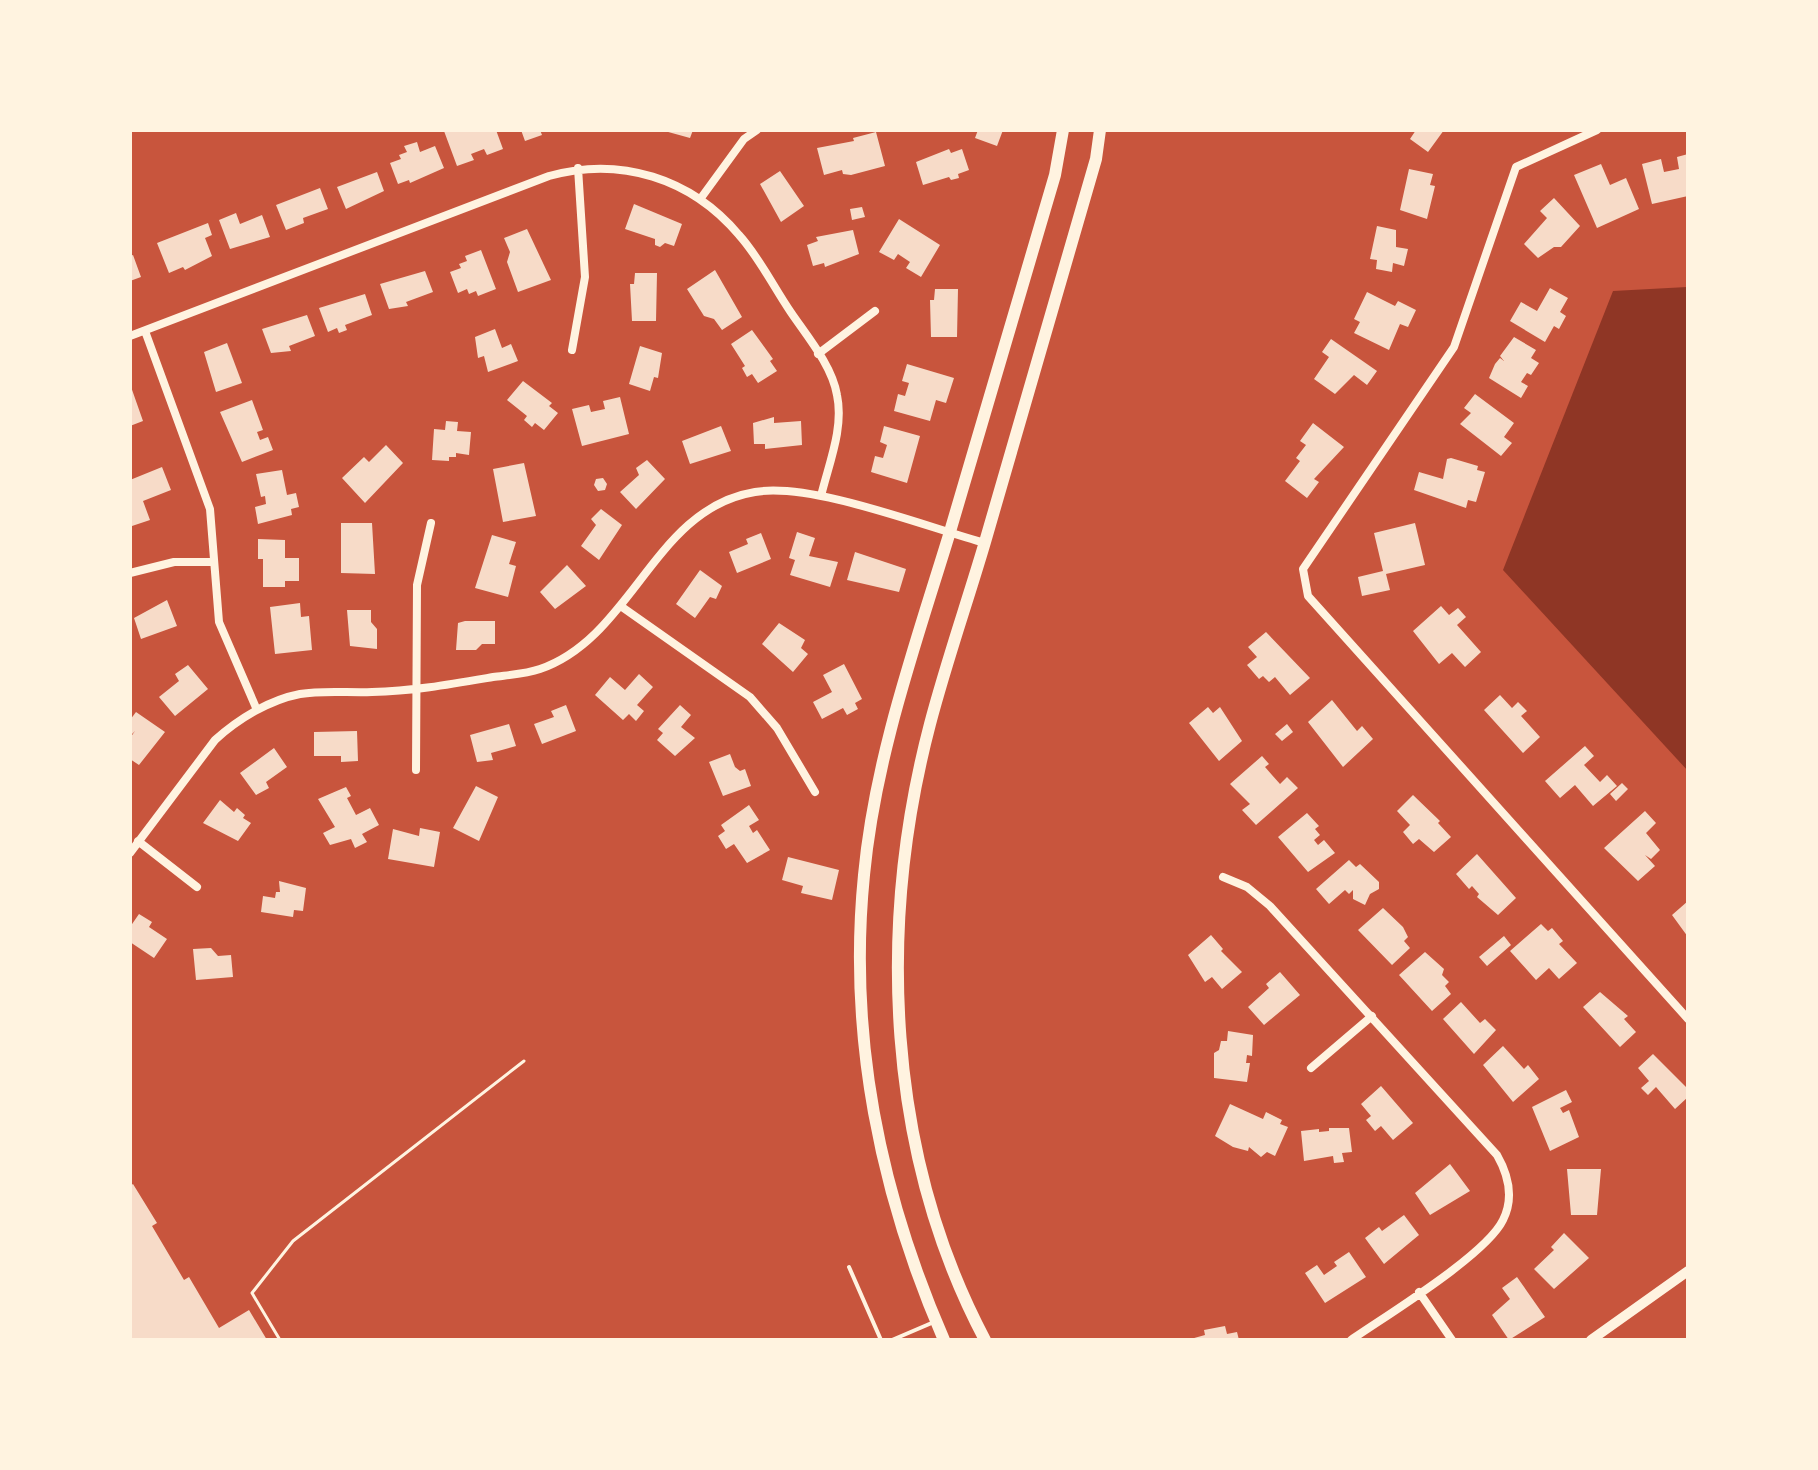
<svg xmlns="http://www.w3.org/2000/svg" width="1818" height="1470" font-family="Ubuntu,sans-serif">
  <rect width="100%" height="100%" fill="#c8553d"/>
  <path fill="#8f3625" d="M1687 287 1688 288V771L1503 570 1613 291Z"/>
  <path fill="#f7dbc8" d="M496 130 503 149 487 155 484 149 471 154 474 160 457 166 444 131Z
    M521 130H540L542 135 525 141Z
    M661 130H693L690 138Z
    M978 130H1003L997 146 975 138Z
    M1416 130H1444L1428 152 1410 139Z
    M876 132 885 166 851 175 843 174 842 170 824 175 817 148 854 141 853 138Z
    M417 142 420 152 435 146 444 168 410 183 409 180 398 184 390 163 401 159 399 155 407 152 404 146Z
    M949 149 951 153 962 149 969 170 958 174 959 178 951 180 949 177 923 185 916 162Z
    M1688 154V196L1652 204 1642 164 1661 159 1664 172 1679 169 1677 157Z
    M1601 164 1610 185 1626 178 1639 209 1597 228 1574 175Z
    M1409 169 1433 174 1430 185 1435 186 1427 219 1400 210Z
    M780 171 804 206 781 222 760 184Z
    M377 172 384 191 346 209 337 187Z
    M320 188 328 209 303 218 304 223 286 230 276 205Z
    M1554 198 1580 226 1561 247H1554L1538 258 1524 244 1547 218 1540 211Z
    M634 204 682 224 674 246 665 243 660 247 655 245V239L625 229Z
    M862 207 865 217 852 220 850 209Z
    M236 213 240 224 262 215 270 237 230 249 219 220Z
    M899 219 940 245 921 277 906 268 910 262 898 254 894 260 879 252Z
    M208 223 212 235 205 238 212 256 185 270 183 267 169 273 157 243Z
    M1377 226 1396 230V247L1408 249 1404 266 1393 263 1392 272 1376 269 1377 260 1370 259Z
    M527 229 551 280 518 292 507 262 510 252 504 238Z
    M853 230 859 254 825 267 824 263 813 266 807 245 818 241 816 237Z
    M481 250 496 289 478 296 476 291 469 294 467 289 458 293 450 272 461 268 459 264 467 261 465 256Z
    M133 255 141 277 130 281V256Z
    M715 270 742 317 722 330 714 319 704 316 687 289Z
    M425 271 433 292 406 302 408 306 389 309 380 284Z
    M635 273H657L656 321H632L630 284H634Z
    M1550 288 1568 298 1560 312 1566 316 1559 329 1554 326 1545 342 1510 321 1521 302 1537 311Z
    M935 289H958L957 337H931L930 300H934Z
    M1367 292 1395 306 1398 301 1416 310 1408 327 1400 324 1389 350 1354 333 1360 322 1354 319Z
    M365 294 372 315 345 325 347 330 339 333 337 328 328 332 319 308Z
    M307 315 315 336 289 346 291 351 271 353 262 329Z
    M495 329 502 348 511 344 518 361 488 372 484 356 478 358 475 337Z
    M752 330 773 359 770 361 777 371 758 383 752 374 747 377 742 368 745 366 731 344Z
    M1514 337 1536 350 1531 358 1539 363 1531 375 1527 373 1521 382 1528 386 1521 398 1489 378 1495 364 1500 358 1504 361 1500 356Z
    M1331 339 1377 371 1367 385 1354 375 1335 394 1314 379 1329 357 1322 352Z
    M227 343 242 383 216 392 204 352Z
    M640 346 662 353 658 378 654 377 650 391 629 384Z
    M907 364 954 378 946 403 936 400 930 421 894 411 898 394 905 396 909 383 902 381Z
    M523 381 552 403 549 406 558 413 544 430 535 423 532 427 524 420 527 416 507 400Z
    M130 384 143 421 130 426Z
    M1475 394 1514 423 1504 437 1512 443 1501 456 1460 424 1471 413 1464 408Z
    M620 397 629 434 582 446 572 409 589 405 591 412 605 409 603 401Z
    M252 400 263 430 257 432 260 440 268 437 273 450 242 462 220 412Z
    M774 417V423L801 421 802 445 765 449V444H754L753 423Z
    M446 421 458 422 457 431 471 432 469 455 456 453V457H449V461L432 460 434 429 445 430Z
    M1313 423 1344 447 1314 479 1319 482 1307 498 1285 481 1300 461 1296 458 1306 445 1300 441Z
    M721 426 731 451 690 464 682 441Z
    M884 426 920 436 907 483 871 472 875 456 883 458 887 445 880 442Z
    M386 445 403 463 365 503 342 478 364 457 369 462Z
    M1451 458 1478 466 1477 470 1485 472 1476 502 1468 500 1466 508 1414 490 1419 472 1443 479 1447 459Z
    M647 460 665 479 636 509 620 492 639 475 636 468Z
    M524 463 536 516 503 522 493 469Z
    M162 467 171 490 143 501 150 520 132 526 130 480Z
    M282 470 287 495 296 493 299 507 291 509 292 515 258 524 255 507 266 504 265 496 261 497 256 474Z
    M603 478 607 484 605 490 598 491 594 485 596 479Z
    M601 509 622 525 599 560 581 546 596 525 591 519Z
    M341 523H372L375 574 341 573Z
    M1415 523 1425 565 1386 574 1390 590 1362 596 1358 577 1383 571 1374 533Z
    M797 532 815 538 809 556 838 562 830 587 790 575 795 560 789 558Z
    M761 533 771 559 737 573 729 552 748 544 746 539Z
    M492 535 516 542 509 564 516 566 508 597 475 588Z
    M258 539 285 540V558H299V581H285V587H263V559H258Z
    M855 552 906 569 899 592 847 580Z
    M567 565 586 586 555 609 540 592Z
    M700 570 722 586 716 599 710 597 695 618 676 604Z
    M167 600 177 626 141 639 134 618Z
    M300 603 301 617 309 616 312 650 275 654 270 607Z
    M1441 606 1449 615 1458 608 1466 617 1457 625 1481 652 1465 667 1452 653 1439 664 1413 631Z
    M347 610H371V622L377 629V649L350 646Z
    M465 621H495V644H482L476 650H456L458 623Z
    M779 623 805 640 801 648 808 654 793 672 762 644Z
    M1266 632 1310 678 1290 695 1275 677 1269 682 1263 676 1259 679 1247 665 1257 657 1248 647Z
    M844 664 862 699 855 703 858 709 847 715 843 708 822 719 813 702 832 692 823 675Z
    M188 665 208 689 175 716 159 697 179 681 175 674Z
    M639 674 653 687 637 705 644 711 636 721 629 714 623 720 595 695 610 677 625 690Z
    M1500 695 1512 708 1518 702 1527 711 1521 716 1540 737 1523 753 1484 710Z
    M1332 700 1357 731 1362 726 1373 739 1343 767 1308 722Z
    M566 705 576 731 542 744 534 724 554 717 551 711Z
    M680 705 691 715 681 727 695 738 675 756 657 740 663 733 658 729Z
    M1208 707 1213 713 1220 707 1242 741 1219 761 1189 723Z
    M136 712 165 732 139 765 130 759V738L135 731 130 736V720Z
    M509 724 516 746 491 753 493 760 477 762 470 735Z
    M1287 724 1293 732 1282 741 1275 734Z
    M357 731 358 761 341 762V756H314V732Z
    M1585 746 1594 756 1584 765 1600 782 1607 775 1617 786 1593 806 1575 785 1560 798 1545 781Z
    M274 748 287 767 266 782 269 788 256 795 240 773Z
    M730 754 735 767 740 771 745 769 751 786 723 796 709 762Z
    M1262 756 1269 764 1265 767 1280 784 1287 777 1298 788 1256 825 1242 810 1250 804 1230 784Z
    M1622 783 1628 789 1616 801 1610 794Z
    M476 786 498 797 479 841 453 828Z
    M346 787 351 796 347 798 356 815 370 808 379 825 362 834 367 842 355 848 351 839 330 845 323 833 335 827 318 799Z
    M1413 795 1440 821 1438 823 1451 837 1434 852 1419 839 1413 844 1403 832 1410 825 1397 811Z
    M220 800 234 812 237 808 245 815 243 818 251 823 238 841 203 823Z
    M749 805 759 820 749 826 753 833 757 830 770 850 747 863 734 844 726 849 718 836 725 831 721 825Z
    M1645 811 1656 823 1646 833 1660 850 1651 859 1645 855 1655 866 1638 881 1604 848Z
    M1307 813 1319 826 1315 829 1320 835 1314 840 1318 845 1324 840 1335 853 1308 872 1278 837Z
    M420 828 440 832 434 867 388 859 393 829 419 836Z
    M1477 854 1516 898 1498 915 1477 897 1479 894 1472 886 1469 889 1456 874Z
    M788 857 839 870 832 900 801 893 803 886 782 880Z
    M1349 860 1356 867 1360 864 1379 882V889L1370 894 1365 905 1353 899V890L1349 894 1345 890 1329 904 1316 889Z
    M279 881 306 888 303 911 294 910 293 917 261 912 263 896 275 898 276 892H280Z
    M1688 901V937L1672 915Z
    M1383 908 1403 927 1408 937 1404 941 1410 948 1392 965 1358 930Z
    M139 914 152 922 149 927 167 939 154 958 130 942V927Z
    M1541 924 1548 931 1552 928 1563 941 1559 944 1577 963 1559 979 1549 968 1536 980 1510 951Z
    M1211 935 1223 949 1221 951 1242 972 1222 989 1212 977 1205 982 1188 955Z
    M1504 936 1511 945 1487 966 1479 957Z
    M211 948 218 956 231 955 233 977 196 980 193 949Z
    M1425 952 1444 969 1442 975 1449 982 1445 986 1451 994 1432 1011 1399 975Z
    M1280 972 1300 995 1264 1025 1248 1007 1269 988 1266 984Z
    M1600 992 1628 1016 1624 1019 1636 1032 1620 1047 1583 1007Z
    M1461 1002 1480 1023 1485 1019 1496 1030 1474 1054 1443 1019Z
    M1228 1031 1253 1035 1252 1056 1247 1055 1246 1063H1250L1247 1082 1214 1078V1053L1219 1050 1221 1041H1227Z
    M1503 1046 1524 1069 1528 1065 1539 1079 1513 1102 1483 1065Z
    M1653 1054 1688 1089V1097L1675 1109 1656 1087 1648 1095 1641 1088 1649 1081 1638 1068Z
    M1381 1086 1413 1123 1393 1140 1381 1126 1375 1131 1366 1120 1371 1116 1361 1104Z
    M1566 1090 1572 1102 1560 1108 1563 1113 1569 1110 1579 1137 1550 1151 1532 1107Z
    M1230 1104 1263 1119 1266 1112 1282 1120 1280 1124 1288 1127 1275 1156 1267 1152 1261 1157 1249 1147 1248 1151 1233 1147 1215 1136Z
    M1329 1128H1349L1352 1152 1342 1153 1344 1162 1334 1163 1333 1156 1304 1161 1301 1131 1319 1129V1132L1329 1131Z
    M1450 1164 1470 1191 1430 1215 1415 1193Z
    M1567 1169H1601L1597 1215H1571Z
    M133 1184 157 1223 152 1226 184 1280 189 1277 219 1328 249 1310 267 1340H130V1186Z
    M1404 1215 1419 1235 1384 1264 1365 1238 1379 1227 1382 1231Z
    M1564 1233 1589 1258 1554 1289 1534 1269 1554 1250 1551 1247Z
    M1349 1252 1366 1277 1325 1303 1305 1273 1317 1265 1324 1275 1337 1266 1334 1262Z
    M1517 1277 1545 1317 1509 1340 1492 1315 1510 1299 1502 1288Z
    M1225 1326 1227 1334 1237 1332 1239 1340H1187L1205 1335 1204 1330Z"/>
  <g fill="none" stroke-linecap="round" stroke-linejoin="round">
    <path stroke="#fff3e0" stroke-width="3" d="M280 1340 252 1293 293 1241 524 1061"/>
    <path stroke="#fff3e0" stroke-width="4" d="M849 1267 881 1340
      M892 1340 934 1322"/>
    <path stroke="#fff3e0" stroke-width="8" d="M1597 130 1516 167 1454 347 1303 569 1308 596 1688 1019
      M701 198 744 139 757 130
      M145 331 210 509 219 622 257 710
      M130 336 549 176C620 156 691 178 739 235 759 257 773 286 790 311 806 335 832 365 837 395 844 428 829 463 821 496
      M572 350 585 277 578 168
      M818 354 875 311
      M130 573 174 562H214
      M622 607 750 697 777 728 815 792
      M416 770 417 585 431 523
      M138 841 197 887
      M130 853 215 740C238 719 269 700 300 694 323 690 349 693 372 692 413 691 452 684 493 677 508 675 526 674 540 669 633 637 654 508 755 492 812 482 926 527 985 543
      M1223 877 1247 887 1270 906 1497 1155C1509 1176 1514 1198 1503 1220 1486 1255 1387 1315 1351 1340
      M1311 1068 1372 1016
      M1419 1292 1452 1340"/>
    <path stroke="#fff3e0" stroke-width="10" d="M1591 1340 1688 1271"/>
    <path stroke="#fff3e0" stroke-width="12" d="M944 1340C880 1193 848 1035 864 875 875 758 915 646 949 535 985 415 1019 295 1055 175L1063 130
      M985 1340C886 1153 877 926 930 724 946 663 967 603 985 542 1023 415 1059 287 1096 159L1100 130"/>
  </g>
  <rect width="1818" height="1470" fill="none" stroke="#fff3e0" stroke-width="264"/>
</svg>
